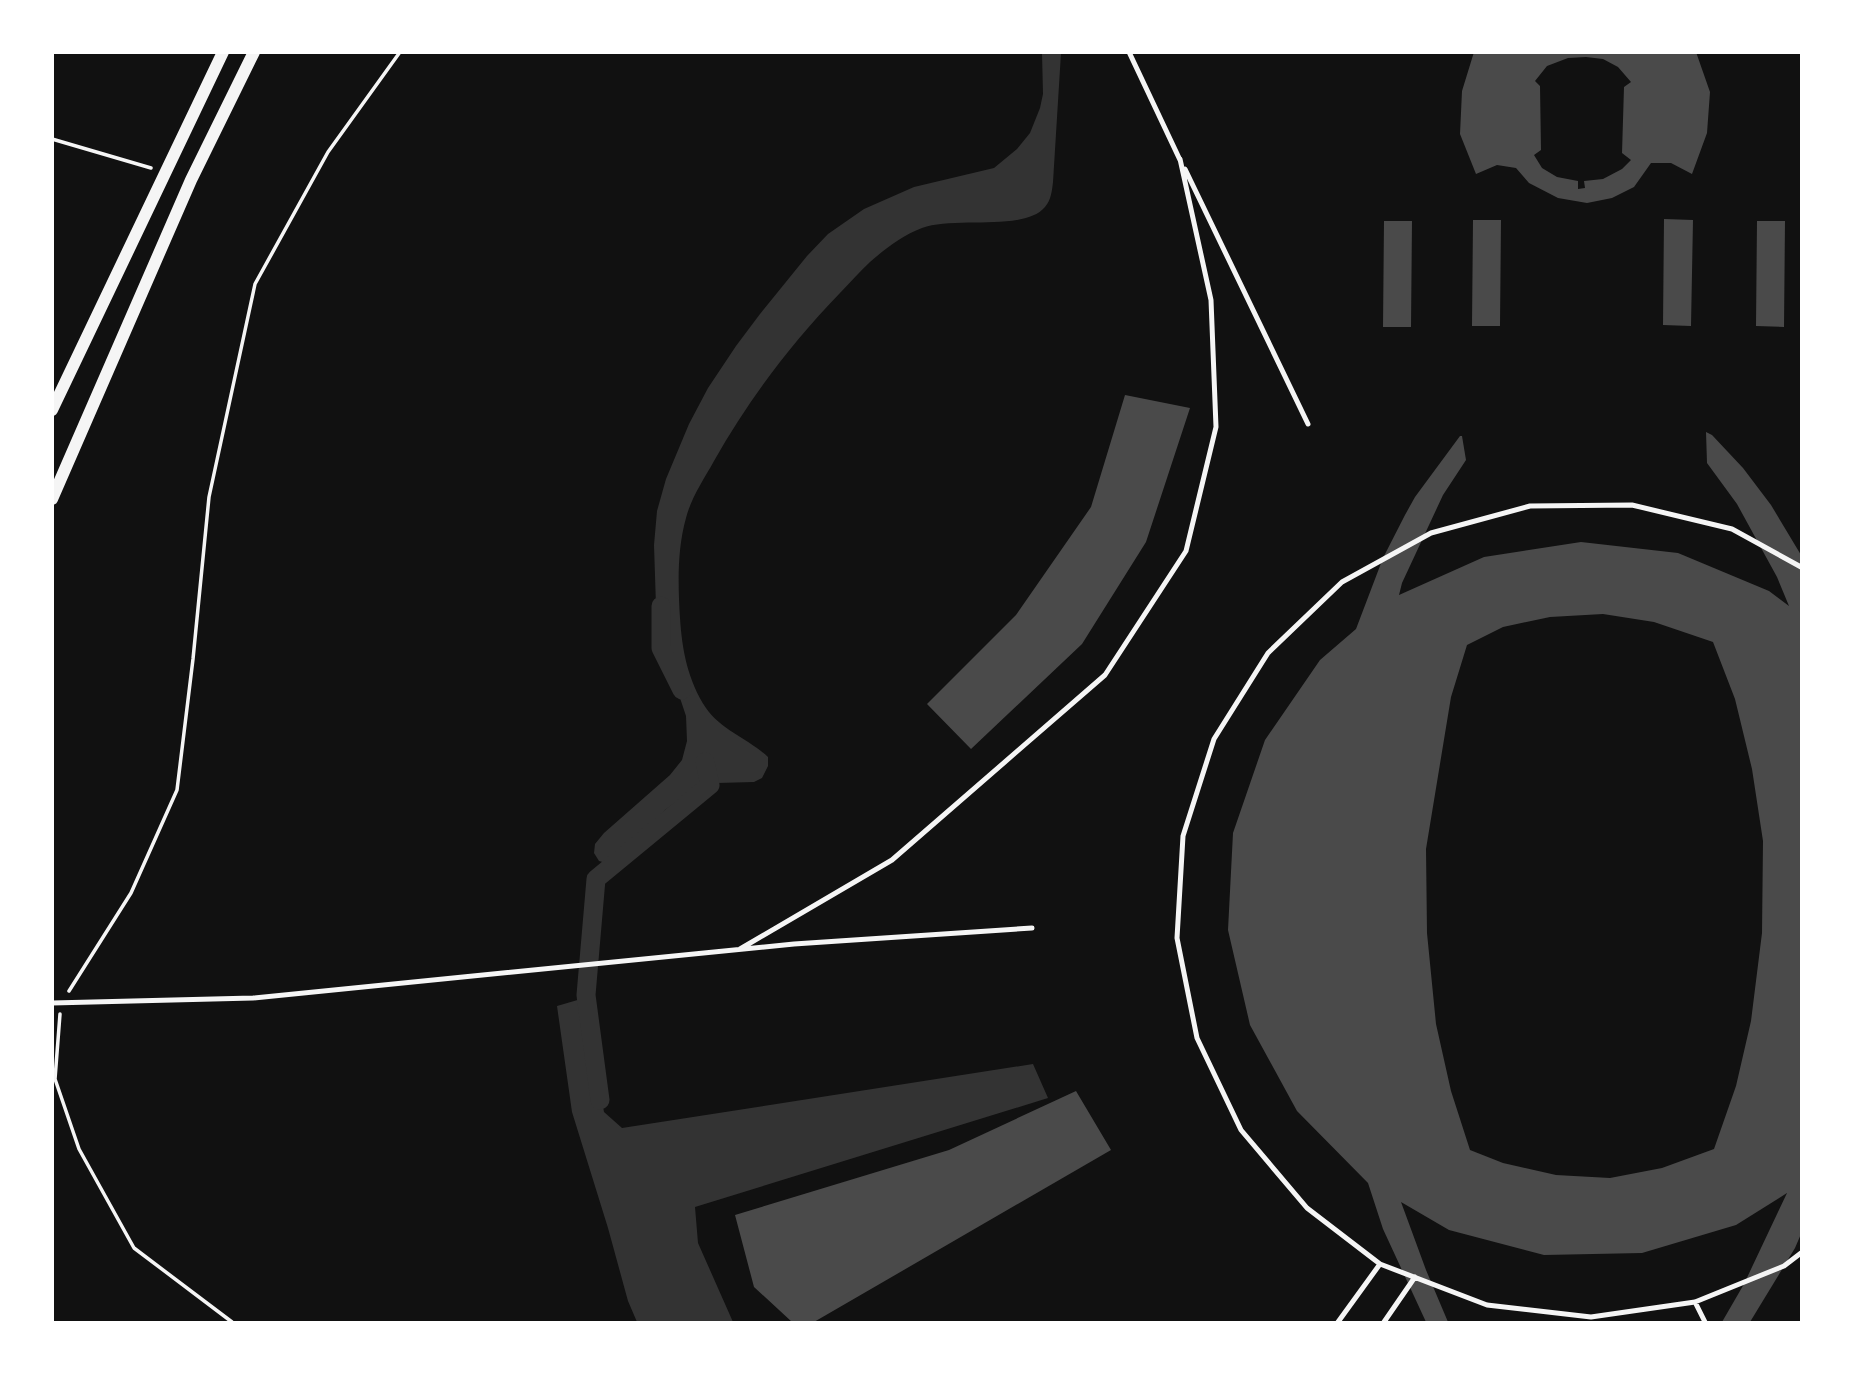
<svg xmlns="http://www.w3.org/2000/svg" width="1854" height="1375" font-family="'Nunito Sans',sans-serif">
  <rect width="100%" height="100%" fill="#111"/>
  <path fill="#333" d="M1042 53H1061L1053 182C1052 191 1051 200 1045 207 1024 232 955 216 922 228 903 235 885 249 870 262 859 272 850 283 840 293 790 345 749 399 714 461 704 479 691 498 686 518 677 550 678 585 680 618 682 650 688 681 706 708 721 730 749 739 768 757V766L762 778 754 782 717 783 680 799 665 810 619 859 606 863 599 861 594 853 595 844 604 833 670 775 682 760 687 741 686 716 674 680 656 606 654 545 657 511 666 479 689 424 708 388 736 346 760 314 807 256 828 234 864 209 914 187 994 168 1017 149 1030 133 1040 108 1043 94Z
    M581 999 593 1049 604 1112 622 1128 1033 1064 1048 1098 695 1207 698 1243 733 1322H637L628 1301 608 1228 572 1112 557 1006Z"/>
  <g fill="none" stroke-linecap="round" stroke-linejoin="round">
    <path stroke="#333" stroke-width="19" d="M661 606V648L682 690
      M600 1100 586 995 596 879 710 785 705 762"/>
  </g>
  <path fill="#4a4a4a" fill-rule="evenodd" d="M1474 52H1696L1710 92 1707 133 1692 174 1671 163H1651L1634 187 1612 198 1587 203 1558 198 1529 183 1516 168 1497 165 1476 174 1460 134 1462 91ZM1586 57 1603 59 1618 67 1631 82 1624 87 1622 153 1631 160 1622 169 1603 179 1584 181 1585 188 1578 189V181L1557 177 1542 168 1534 155 1541 150 1540 86 1535 81 1547 66 1568 58Z
    M1664 219 1693 220 1691 326 1663 325Z
    M1473 220H1501L1500 326H1472Z
    M1384 221H1412L1411 327H1383Z
    M1757 221H1785L1784 327 1756 326Z
    M1125 395 1190 408 1146 542 1082 644 971 749 927 704 1016 615 1091 507Z
    M1706 432 1712 435 1743 468 1771 505 1801 555V1234L1795 1248 1750 1322H1722L1744 1284 1787 1193 1736 1225 1642 1253 1544 1255 1449 1230 1401 1202 1426 1270 1448 1322H1426L1383 1229 1368 1183 1297 1111 1250 1025 1228 930 1233 833 1265 740 1320 660 1356 629 1383 558 1405 515 1415 497 1460 436H1462L1466 460 1443 495 1402 583 1399 595 1484 557 1581 542 1678 553 1769 591 1789 606 1777 577 1737 504 1707 463ZM1603 614 1654 622 1713 642 1735 699 1752 769 1763 841 1762 933 1751 1021 1736 1086 1714 1149 1662 1168 1610 1178 1556 1175 1503 1163 1470 1150 1451 1091 1436 1024 1427 933 1426 849 1451 697 1467 645 1503 627 1550 617Z
    M1076 1091 1111 1150 814 1322H792L754 1287 735 1215 949 1150Z"/>
  <g fill="none" stroke-linecap="round" stroke-linejoin="round">
    <path stroke="#f5f5f5" stroke-width="3.5" d="M52 139 151 168
      M69 991 131 893 177 790 193 659 209 497 255 284 328 152 400 52
      M60 1014 55 1079 79 1149 134 1248 232 1322"/>
    <path stroke="#f5f5f5" stroke-width="5" d="M1129 52 1180 160
      M1185 169 1308 424
      M1801 567 1732 529 1632 505 1530 506 1431 533 1342 582 1268 653 1214 739 1183 836 1177 938 1197 1038 1241 1130 1307 1208 1380 1264 1487 1305 1591 1317 1695 1302 1784 1266 1801 1253
      M740 949 892 860 1105 675 1186 551 1216 427 1211 300 1180 159
      M52 1003 253 998 794 944 1032 928
      M1695 1302 1705 1322
      M1338 1322 1380 1264
      M1384 1322 1415 1277"/>
    <path stroke="#f5f5f5" stroke-width="12" d="M52 410 223 52
      M52 499 191 180 254 52"/>
  </g>
  <rect width="1854" height="1375" fill="none" stroke="#ffffff" stroke-width="108"/>
</svg>
